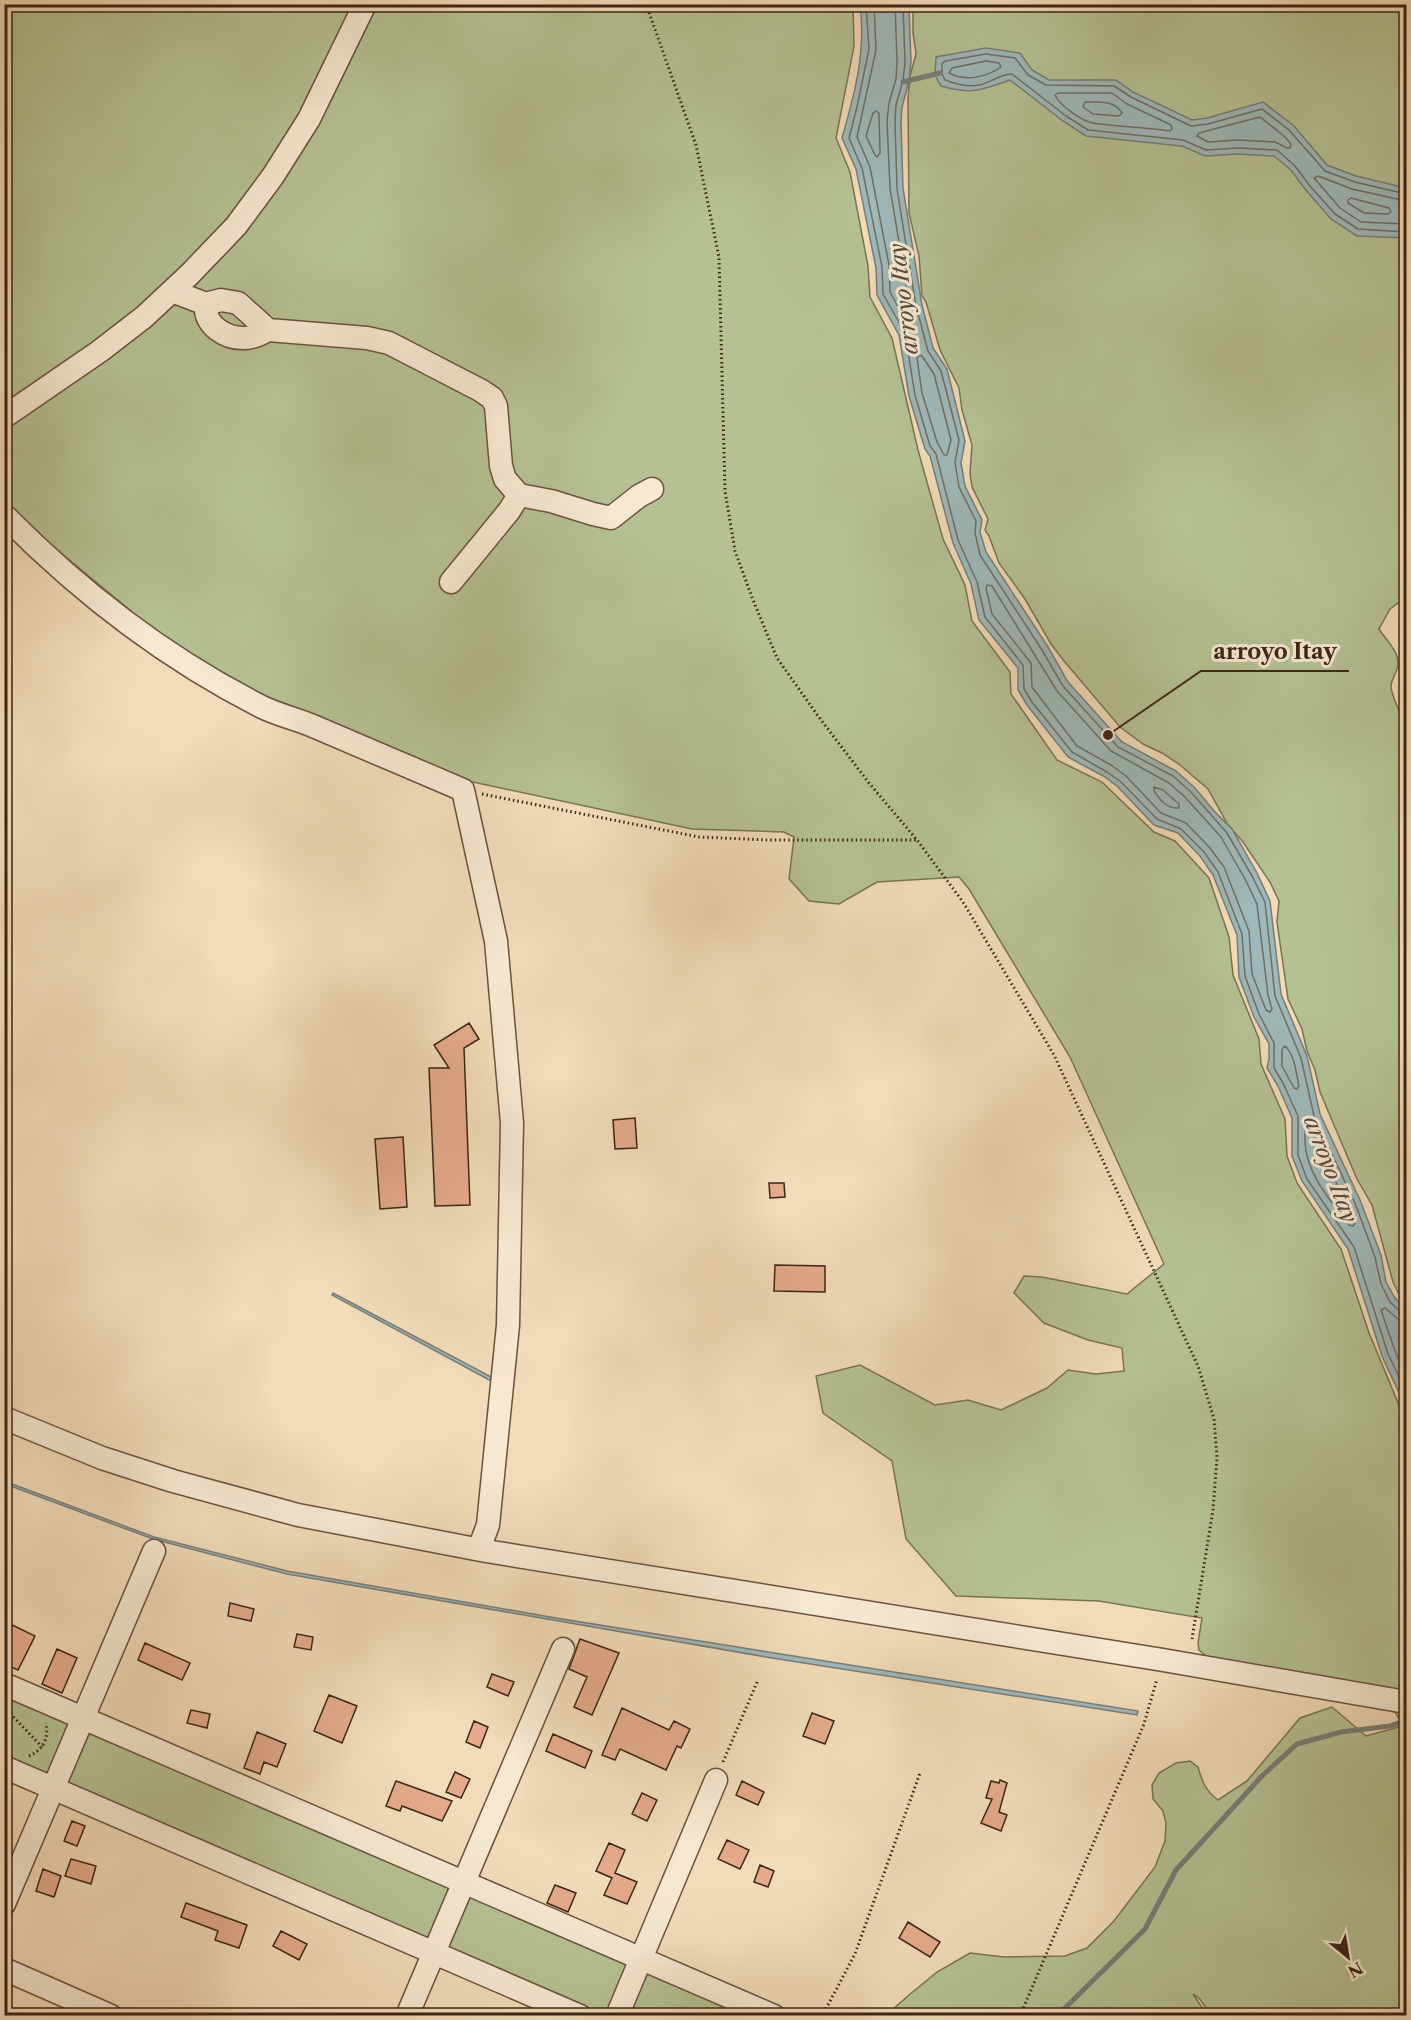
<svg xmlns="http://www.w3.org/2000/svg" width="1411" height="2020" font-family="'Libre Caslon Text',serif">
  <rect width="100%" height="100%" fill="#f1dbb8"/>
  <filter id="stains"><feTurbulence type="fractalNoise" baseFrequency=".00333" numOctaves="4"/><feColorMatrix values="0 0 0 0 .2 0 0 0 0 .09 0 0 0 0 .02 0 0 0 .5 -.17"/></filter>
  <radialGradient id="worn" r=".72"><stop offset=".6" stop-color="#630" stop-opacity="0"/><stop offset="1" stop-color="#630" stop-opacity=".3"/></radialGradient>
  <path fill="#b5c193" stroke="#797354" stroke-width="1.5" d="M4 5H853L854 46 836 138 850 172 868 266 870 297 892 338 918 450 943 539 965 585 972 621 1010 672 1011 694 1057 760 1102 782 1154 832 1175 841 1209 878 1229 937 1233 975 1259 1039 1261 1064 1285 1119 1287 1156 1297 1183 1341 1249 1369 1333 1406 1422V1692L1207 1657 1199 1650 1198 1643 1202 1618 1099 1601 956 1596 906 1539 892 1461 823 1413 816 1376 860 1365 935 1405 968 1400 1001 1410 1047 1388 1068 1370 1096 1374 1124 1371 1122 1348 1088 1340 1044 1323 1014 1293 1024 1276 1042 1277 1127 1294 1164 1264 1070 1057 969 889 959 877 877 882 839 904 809 901 789 879 794 837 784 832 692 829 459 779 342 726 265 696 195 657 154 630 5 507 4 32 12 21 5 13Z
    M913 5H1406V597L1390 609 1379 629C1386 640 1399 651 1398 665 1397 673 1391 679 1391 687 1392 698 1399 708 1402 718 1405 732 1403 746 1406 759V1309L1393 1282 1372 1205 1357 1179 1320 1092 1315 1070 1307 1051 1302 1029 1288 999 1277 922 1279 901 1270 882 1243 842 1228 825 1208 789 1180 765 1162 753 1143 744 1120 727 1064 661 1051 644 1025 599 999 563 989 536 985 530 988 519 972 487 970 473 972 445 962 410 959 388 940 350 926 302 922 296 919 256 909 213 908 98 910 76 916 54 913 33Z
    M4 1693 69 1724 49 1774 5 1759Z
    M1406 1706V2015H1211L1199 1998 1193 1994 1207 2015 890 2016 892 2010 909 1995 937 1972 970 1953 1004 1957 1065 1956 1087 1948 1114 1921 1155 1867 1165 1841 1166 1823 1163 1811 1153 1799 1152 1785 1159 1773 1176 1763 1190 1761 1198 1767C1202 1782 1206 1791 1218 1800L1247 1781 1300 1718 1332 1707 1366 1736 1403 1726 1395 1712 1389 1710Z
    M88 1731 453 1887 431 1940 65 1781Z
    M468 1895 628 1960 610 2015H597L447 1950Z
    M644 1970 759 2016H624Z"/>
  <path fill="#9fb8b9" stroke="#787d77" stroke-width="1.5" d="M860 5H909L911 62 909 81 902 107 901 122 903 188 922 305 933 348 947 369 965 441 961 463 965 486 982 520 980 532 986 552 1048 647 1068 682 1122 742 1176 771 1195 788 1214 811 1232 829 1257 873 1270 901 1281 994 1307 1056 1320 1114 1360 1200 1381 1255 1386 1282 1395 1298 1406 1309V1408L1382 1356 1348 1249 1302 1181 1292 1156V1118L1278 1086 1267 1068 1269 1059V1044L1254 1017 1239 977 1237 935 1213 875 1200 856 1178 833 1154 825 1118 787 1105 777 1068 757 1027 705 1018 690V668L979 620 971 584 953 543 930 456 925 449 909 396 899 335 877 295 876 268 856 169 842 138C855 93 866 52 860 5Z
    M986 48 1020 53 1032 70 1049 80H1116L1133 92 1192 120 1207 118 1263 102 1294 126 1327 165 1356 176 1406 188V238L1357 236 1331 219 1305 189 1291 170 1274 156 1238 154 1205 156 1182 146 1086 136 1063 121 1010 80C981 90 972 95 941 86L935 75 936 57Z
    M333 1293 495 1379 493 1382 332 1295Z
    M4 1481 154 1537 287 1571 556 1618 1138 1711 1137 1715 772 1658 287 1574 153 1539 5 1484Z"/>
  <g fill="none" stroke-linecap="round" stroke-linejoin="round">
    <path stroke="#6e6e66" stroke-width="1.5" d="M866 4 869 49 857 107 849 138 862 168 882 267 883 294 905 333 915 395 930 446 936 454 958 540 977 582 985 617 1023 665 1024 689 1032 702 1072 752 1107 772 1121 782 1157 819 1181 829 1204 852 1218 872 1242 934 1245 976 1259 1014 1274 1043V1068L1283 1083 1298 1116V1155L1307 1179 1354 1247 1388 1354 1406 1391
      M874 4 876 50 857 137 870 167 889 265 890 292 903 316 909 324 912 320 890 188 887 121 889 103 896 79 897 62 895 4
      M903 4 905 62 903 80 896 105 895 122 897 189 916 306 928 351 941 371 959 440 955 463 959 487 976 521 975 533 980 555 1042 650 1063 686 1118 747 1173 776 1191 792 1227 833 1252 876 1265 902 1275 996 1301 1058 1314 1116 1355 1203 1375 1257 1381 1284 1390 1302 1401 1312 1406 1313
      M986 61 999 63 1001 67C987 77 965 82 949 73L952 68Z
      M1058 93H1112L1127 104 1171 125 1172 129 1170 131C1144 127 1118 127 1093 123 1082 121 1060 106 1055 95Z
      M1085 102C1099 102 1114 100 1122 113L1119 116 1093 114 1083 107Z
      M876 111 879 113 880 153 877 157 875 155 866 136 873 113Z
      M1260 117 1284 136 1291 144 1290 148H1287L1275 142 1238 140 1208 142 1197 136 1199 133Z
      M1406 194 1355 182 1325 171 1289 130 1262 109 1208 124 1191 126 1131 97 1114 86 1046 85 1028 75 1015 58 986 54 945 61 942 64V74L945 80C955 84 968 87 979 85 990 83 1000 74 1012 74L1066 116 1088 130 1183 140 1206 150 1238 148 1277 150 1295 166 1310 186 1335 214 1358 229 1406 232
      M1351 198 1389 208 1391 212 1388 214 1364 213 1348 203V200Z
      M1406 201 1352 189 1318 176 1314 178 1340 208 1361 222 1406 224
      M919 355 922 356 934 374 951 440 947 455H944L937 442 922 393 917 358Z
      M987 585 992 586 1057 691 1111 751 1169 783 1185 797 1221 837 1245 879 1257 904 1268 995 1272 1009 1270 1012 1266 1010 1252 974 1249 931 1224 867 1210 848 1186 823 1161 813 1126 776 1111 765 1077 746 1032 687 1031 663 992 614 986 588Z
      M1154 787 1163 790 1179 804V808C1167 809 1160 800 1154 791Z
      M1285 1046C1295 1055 1296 1073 1299 1086L1297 1089 1294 1088 1282 1066V1049Z
      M1307 1125 1310 1126 1355 1223 1353 1226 1349 1225C1331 1201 1307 1175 1305 1143 1305 1136 1304 1130 1307 1125Z
      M1406 1321 1398 1319 1385 1308 1381 1310 1395 1351 1406 1376"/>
    <path stroke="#787d77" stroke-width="5" d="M903 82 940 73
      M1057 2016 1145 1929 1176 1870 1262 1776 1297 1744 1341 1732 1390 1726 1406 1721"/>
  </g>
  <path fill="#e4aa8b" stroke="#3d2514" stroke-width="1.5" d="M469 1023 479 1039 464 1048 470 1205 435 1206 429 1068H449L434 1045Z
    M635 1118 637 1148 615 1149 613 1120Z
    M403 1137 407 1207 380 1209 375 1139Z
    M769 1183H784L785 1197 770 1198Z
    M775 1265 825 1266V1292L774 1291Z
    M230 1603 254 1609 251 1621 228 1616Z
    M4 1621 35 1636 18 1670 4 1664Z
    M297 1634 313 1637 311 1650 294 1647Z
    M580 1639 619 1653 592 1715 574 1707 587 1677 569 1669Z
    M145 1643 190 1663 182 1680 138 1660Z
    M57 1649 77 1658 62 1693 42 1684Z
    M492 1674 514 1682 508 1696 487 1687Z
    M329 1695 357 1706 342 1743 314 1731Z
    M622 1708 669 1730 674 1721 690 1729 681 1748 677 1746 666 1770 620 1749 615 1760 602 1755Z
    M191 1710 210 1714 207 1728 187 1723Z
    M812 1713 834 1721 825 1744 803 1736Z
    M474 1721 488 1727 480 1748 466 1742Z
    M257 1732 286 1744 277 1767 264 1762 260 1774 244 1768Z
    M553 1734 592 1751 585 1768 546 1751Z
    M455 1772 470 1779 461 1798 446 1792Z
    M1000 1780 1007 1783 999 1812 1007 1815 1001 1831 981 1823 992 1799 986 1798 991 1781 999 1783Z
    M396 1781 452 1801 442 1821 402 1806 400 1811 386 1806Z
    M742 1781 764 1792 758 1805 736 1795Z
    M642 1793 657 1800 647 1821 632 1814Z
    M72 1821 85 1826 77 1846 64 1841Z
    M727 1840 749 1850 740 1869 718 1859Z
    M609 1843 625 1850 615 1873 637 1882 627 1904 604 1895 612 1878 596 1871Z
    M71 1859 96 1866 91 1884 65 1876Z
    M760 1865 774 1871 768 1887 754 1882Z
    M43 1869 61 1876 54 1897 36 1891Z
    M555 1885 576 1893 568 1912 547 1903Z
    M186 1903 247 1925 239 1948 215 1940 218 1931 181 1917Z
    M908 1922 940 1942 930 1957 899 1938Z
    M281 1931 307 1944 299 1960 273 1946Z"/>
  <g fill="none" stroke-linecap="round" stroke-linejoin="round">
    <g stroke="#6a523d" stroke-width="25">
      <path id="minor" d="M172 291 206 304 221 300 238 303 268 330
        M206 304C203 325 226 339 245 338 253 338 261 334 268 330L367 338 389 343 480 390 492 398 496 406 501 466 505 479 519 495 551 501 593 514 611 518 639 496 652 489
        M4 417 100 351 144 317 189 275 236 226 273 176 309 119 365 4
        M4 515C79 591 167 659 262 707 278 715 297 719 313 726 363 747 413 769 463 790L496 941 512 1123 508 1325 488 1525 479 1549
        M451 582 509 511 519 495
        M4 1418 102 1458 173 1481 298 1515 486 1551 1163 1660 1406 1702
        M4 1684 774 2016
        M4 1767 580 2016
        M4 1904 154 1551
        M4 1969 111 2016
        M407 2016 563 1649
        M617 2016 716 1780"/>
    </g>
    <path stroke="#3d2514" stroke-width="3" stroke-dasharray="1.5 3" stroke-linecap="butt" d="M646 4 696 145 719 257 725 491 735 551 753 600 777 658 818 716 869 783 917 840 963 902 1054 1055 1198 1366 1214 1419 1217 1458 1213 1510 1192 1639
      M482 794 699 837 767 840H917
      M4 1707 42 1747
      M29 1756C43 1750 49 1739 46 1723
      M723 1762 758 1680
      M820 2016 828 2005 855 1954 920 1773
      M1020 2016 1144 1724 1157 1679"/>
    <use href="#minor" stroke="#f6e8d1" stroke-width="22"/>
  </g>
  <g text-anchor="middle" stroke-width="6" stroke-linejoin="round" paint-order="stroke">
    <g font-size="22" font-style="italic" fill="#564a3d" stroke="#f6e8d1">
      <text transform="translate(903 299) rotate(-97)" y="8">arroyo Itay</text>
      <text transform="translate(1331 1169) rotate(69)" y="8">arroyo Itay</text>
    </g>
  </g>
  <path fill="none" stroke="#3d2514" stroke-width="2" d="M1108 735L1201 671H1349"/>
  <circle fill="#3d2514" stroke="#f6e8d1" stroke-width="2" cx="1108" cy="735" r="6"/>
  <g font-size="22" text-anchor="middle" font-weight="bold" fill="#3d2514" stroke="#f6e8d1" stroke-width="6" stroke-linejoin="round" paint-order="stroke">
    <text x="1275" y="659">arroyo Itay</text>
  </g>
  <rect width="1411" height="2020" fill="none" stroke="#f1dbb8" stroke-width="24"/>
  <rect x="6" y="6" width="1399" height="2008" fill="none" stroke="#3d2514" stroke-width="3"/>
  <rect x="12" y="12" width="1387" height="1996" fill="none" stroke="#3d2514" stroke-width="1.5"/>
  <g transform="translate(1348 1957) rotate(150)" stroke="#f6e8d1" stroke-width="4.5" paint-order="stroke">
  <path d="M0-4.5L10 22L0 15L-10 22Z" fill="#3d2514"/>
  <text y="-9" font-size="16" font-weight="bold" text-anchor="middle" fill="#3d2514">N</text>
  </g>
  <rect width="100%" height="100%" filter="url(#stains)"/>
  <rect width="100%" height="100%" fill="url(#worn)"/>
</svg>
